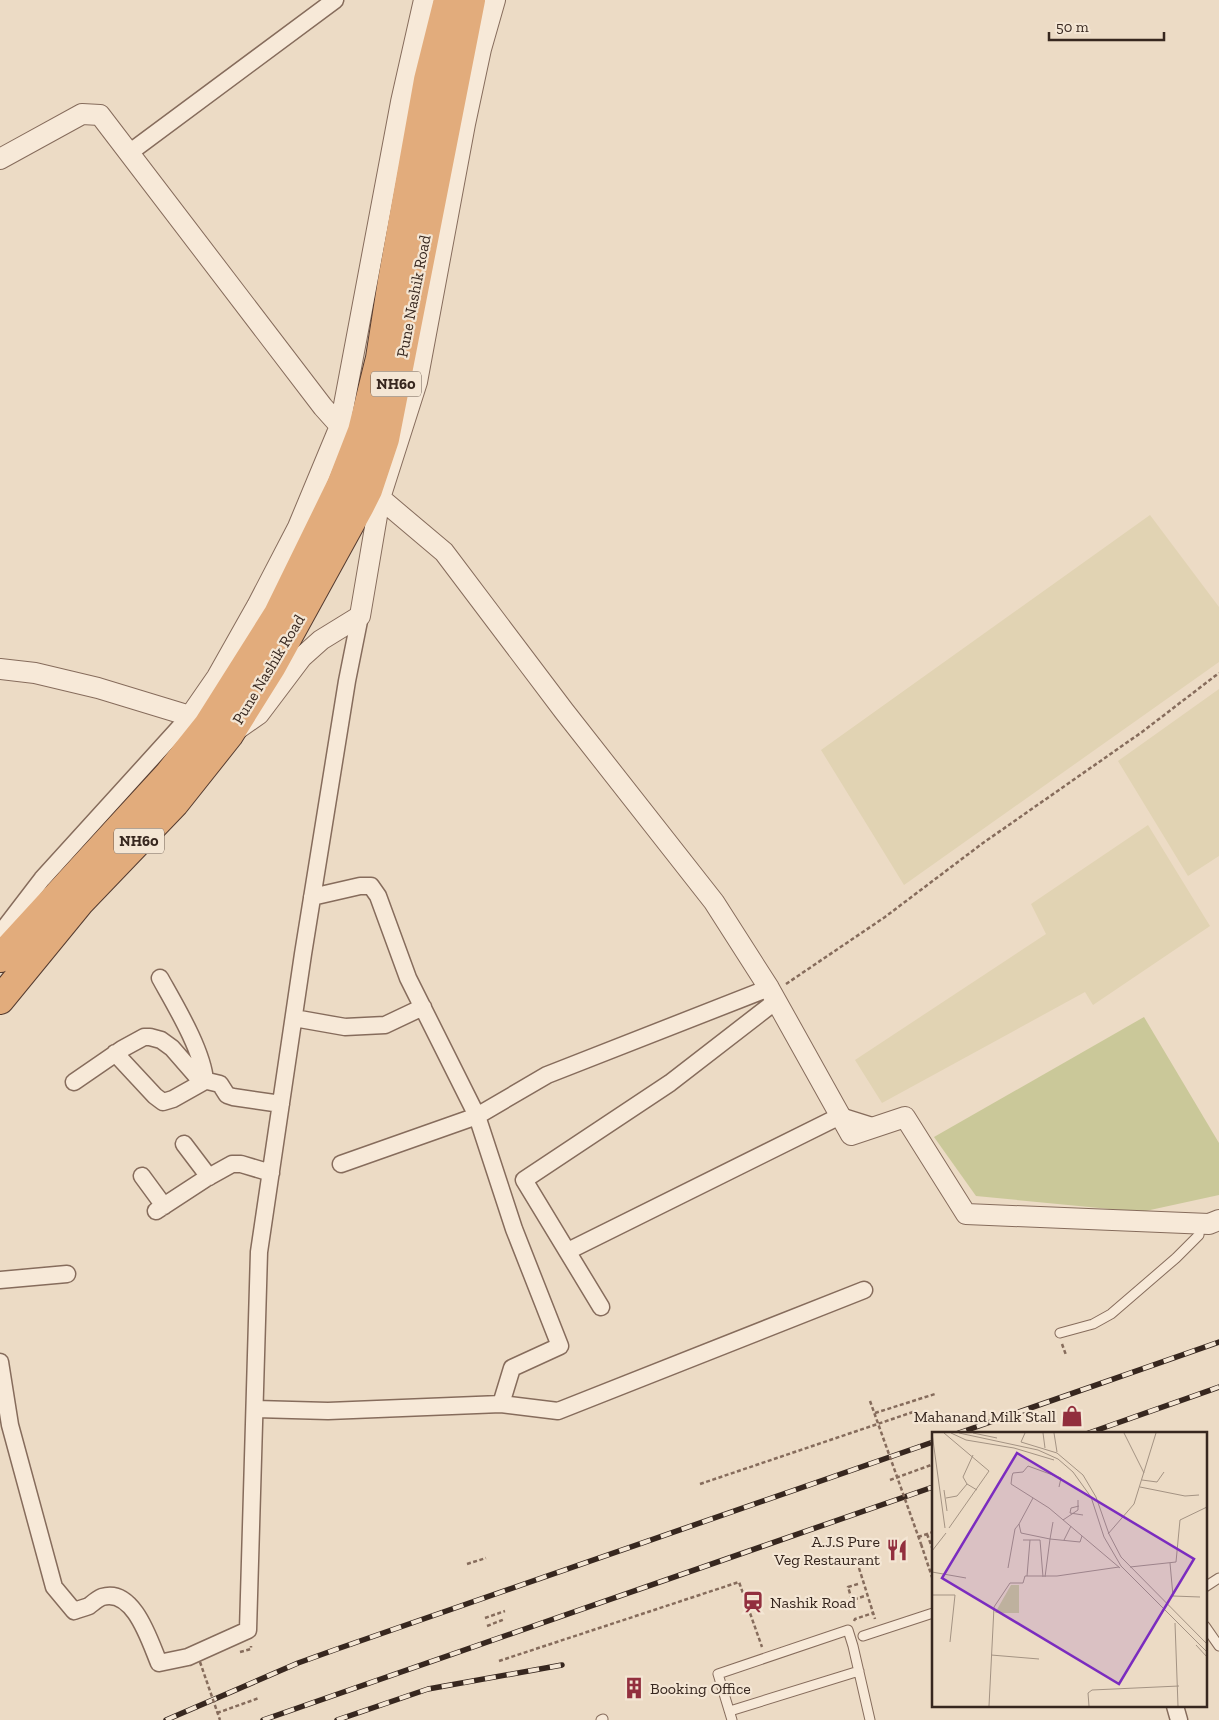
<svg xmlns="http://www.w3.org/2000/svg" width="1219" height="1720" font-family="'Zilla Slab',serif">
  <rect width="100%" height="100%" fill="#ecdbc5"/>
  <path fill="#e1d3b3" d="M1150 515 1219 607V662L904 885 821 750Z
    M1219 689V856L1188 876 1118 761Z
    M1148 825 1210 926 1093 1005 1085 992 882 1103 855 1060 1046 934 1031 904Z"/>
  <path fill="#cac899" d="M1144 1017 1219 1143V1195L1141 1212 976 1196 934 1137Z"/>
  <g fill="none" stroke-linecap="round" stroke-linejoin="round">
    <g stroke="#866c5c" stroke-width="11">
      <path id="service" d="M1060 1333 1093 1324 1111 1314 1176 1258 1199 1235 1200 1224
        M1205 1587 1219 1578
        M1205 1626 1219 1646
        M863 1636 933 1613
        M730 1711 859 1671
        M601 1720 603 1719
        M732 1720 718 1674 848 1630 853 1646 870 1720"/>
    </g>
    <g stroke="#866c5c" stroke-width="19">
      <path id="minor" d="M129 153 335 0
        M312 897 360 886H371L378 896 408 978 477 1116 341 1164
        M0 934 42 879 190 716
        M294 1018 345 1027 385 1025 423 1007
        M115 1053 155 1096 163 1102 173 1099 205 1081C203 1051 175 1005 160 978
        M74 1082 122 1049 144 1037H150L161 1040 172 1048 199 1079 220 1084 227 1095 233 1097 281 1104
        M184 1144 209 1177
        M142 1176 164 1206
        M156 1211 205 1179 232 1164H241L271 1173
        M568 1251 840 1116 875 1127
        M0 1280 67 1274
        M601 1307 524 1180 670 1083 776 1001
        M0 1362 10 1425 54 1587 74 1611C79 1609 84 1608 89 1606 93 1603 97 1599 102 1597 134 1587 150 1642 159 1663L188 1657 248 1630 259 1252 303 954 347 681 360 616
        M501 1404 558 1411 864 1290
        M256 1409 328 1411 501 1404 512 1368 560 1346 514 1229 477 1116 547 1075 769 988
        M1175 1706 1179 1720"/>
    </g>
    <g stroke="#866c5c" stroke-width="22">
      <path id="tertiary" d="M0 159 82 114 100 115 323 407 340 426
        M368 490 380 498 444 552 564 711 714 902 769 988 851 1135 905 1117 966 1214 1209 1224 1219 1220
        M0 669 35 673 98 688 190 716 229 735 259 714 302 657 321 640 360 616 380 498 417 382 465 124 481 49 495 0
        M190 716 217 677 257 606 298 527 340 426 401 102 424 0"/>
    </g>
    <g stroke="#543b30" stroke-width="30">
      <path id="trunk" d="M0 958 168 775 208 725 278 614 341 485 362 431 380 358 392 281 428 80 448 0
        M0 1000 81 901 175 803 229 735 272 666 360 506 368 490 385 439 471 0"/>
    </g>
    <path stroke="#866c5c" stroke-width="2.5" stroke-dasharray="4 2.5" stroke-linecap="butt" d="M786 984 885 917 983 843 1142 732 1219 673
      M1062 1344 1066 1355
      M875 1413 935 1394
      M890 1480 931 1465
      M700 1484 916 1411
      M927 1534 933 1550
      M918 1537 933 1532
      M921 1544 933 1580
      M467 1564 486 1558
      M859 1568 875 1619
      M858 1584 848 1587 852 1600 868 1595
      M485 1618 505 1611
      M854 1621 855 1619 873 1613
      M487 1626 505 1619
      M240 1652 251 1649V1646
      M499 1661 739 1582 762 1647
      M217 1713 259 1698"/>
    <use href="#service" stroke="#f7e9d8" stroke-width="9"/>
    <use href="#minor" stroke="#f7e9d8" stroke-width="16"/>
    <use href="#tertiary" stroke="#f7e9d8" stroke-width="20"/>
    <use href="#trunk" stroke="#e2ac7c" stroke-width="28"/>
    <g stroke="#37271f" stroke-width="5.5">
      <path id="rail" d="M956 1434 1219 1342
        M1086 1434 1219 1387
        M166 1720 298 1663 337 1649 933 1442
        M263 1720 933 1487
        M337 1720 428 1689 562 1665"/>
    </g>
    <use href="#rail" stroke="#f4e6d4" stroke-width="4" stroke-dasharray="11" stroke-linecap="butt"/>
    <path stroke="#866c5c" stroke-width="2.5" stroke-dasharray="4 2.5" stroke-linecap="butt" d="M870 1401 921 1544
      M200 1662 220 1720"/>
  </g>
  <defs>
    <g id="shop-bare" transform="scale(1.725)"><path d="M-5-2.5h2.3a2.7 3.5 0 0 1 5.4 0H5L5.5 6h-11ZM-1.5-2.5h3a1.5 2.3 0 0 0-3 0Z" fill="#922f3e" stroke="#f4e6d4" stroke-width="2.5" paint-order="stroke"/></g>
    <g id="restaurant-bare" transform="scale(1.725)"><path d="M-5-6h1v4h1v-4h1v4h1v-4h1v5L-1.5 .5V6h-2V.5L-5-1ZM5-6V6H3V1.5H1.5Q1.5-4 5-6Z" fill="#922f3e" stroke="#f4e6d4" stroke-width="2.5" paint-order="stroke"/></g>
    <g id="station-bare" transform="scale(1.725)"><path d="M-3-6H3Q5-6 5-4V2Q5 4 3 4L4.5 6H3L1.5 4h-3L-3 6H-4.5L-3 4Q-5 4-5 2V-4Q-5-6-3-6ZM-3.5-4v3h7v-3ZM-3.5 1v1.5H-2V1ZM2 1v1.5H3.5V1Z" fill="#922f3e" stroke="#f4e6d4" stroke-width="2.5" paint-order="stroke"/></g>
    <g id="building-bare" transform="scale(1.725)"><path d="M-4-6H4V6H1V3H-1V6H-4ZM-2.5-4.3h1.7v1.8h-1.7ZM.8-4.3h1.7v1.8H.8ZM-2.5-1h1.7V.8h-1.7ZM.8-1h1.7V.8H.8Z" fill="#922f3e" stroke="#f4e6d4" stroke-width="2.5" paint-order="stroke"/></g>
  </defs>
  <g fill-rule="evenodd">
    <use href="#shop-bare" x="1072" y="1416"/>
    <use href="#restaurant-bare" x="897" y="1550"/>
    <use href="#station-bare" x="753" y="1602"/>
    <use href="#building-bare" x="634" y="1688"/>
  </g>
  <g text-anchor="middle" stroke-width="4.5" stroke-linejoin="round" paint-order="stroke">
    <g fill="#f4e6d4" stroke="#706055" stroke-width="1">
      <rect x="371" y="371.5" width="50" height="25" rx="4"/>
      <rect x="114" y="828.5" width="50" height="25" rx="4"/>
    </g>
    <g font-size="15" font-weight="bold" fill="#37271f">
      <text x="396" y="389">NH60</text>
      <text x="139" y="846">NH60</text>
    </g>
    <g font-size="16" fill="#37271f" stroke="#f4e6d4">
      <text transform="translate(413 296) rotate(-79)" y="6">Pune Nashik Road</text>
      <text transform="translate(268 669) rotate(-59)" y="6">Pune Nashik Road</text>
    </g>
    <g font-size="16" fill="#37271f" stroke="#f4e6d4" text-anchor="end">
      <text x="1056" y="1422">Mahanand Milk Stall</text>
      <text x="880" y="1547">A.J.S Pure<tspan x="880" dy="18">Veg Restaurant</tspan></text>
      <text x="770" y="1608" text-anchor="start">Nashik Road</text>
      <text x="650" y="1694" text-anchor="start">Booking Office</text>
    </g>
  </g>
  <g transform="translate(932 1432)">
    <rect width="275" height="275" fill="#ecdbc5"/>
    <path d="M79 153H87V181H63Z" fill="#cac899"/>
    <path fill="none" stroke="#a49383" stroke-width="1" d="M0 1 13 96M12 1 57 39 17 96M19 1 34 8 82 16 122 28M27 1 106 18 126 27 141 40 159 65 172 105 189 134 275 220M41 1 65 6M93 1 89 10 125 21 151 43 164 65 177 102 189 125 275 212M111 1 113 16M122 1 125 20M192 1 212 41M41 23 31 45 35 52 45 58M210 48 225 50 232 40M127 55 129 46 96 34 91 40 81 41 80 44 79 52 117 76 188 136M208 55 253 64 267 63M12 58 15 79M14 66 25 64 35 52M101 66 87 92 89 101 118 107 113 145M147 74 139 76 138 81 151 83M131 88 146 78V68M121 90 118 107 148 110 150 104M176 102 202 72 224 1M91 108H108L111 145M132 108 139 94M0 119 14 101M238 131 241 164 268 165M198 135 244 130 248 88 275 75M76 136 83 97 87 92M0 140 34 146M95 144 98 108M0 163H23L18 210M243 191 246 274M264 213 275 225M59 223 107 227M57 274 62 175 78 151H91L93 144H125L187 135M157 274 156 261 160 258 247 254"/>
    <path fill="#7b2cbf" fill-opacity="0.15" stroke="#7b2cbf" stroke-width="2.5" d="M85 21 262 127 187 252 10 146Z"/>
    <rect width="275" height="275" fill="none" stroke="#37271f" stroke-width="2.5"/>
  </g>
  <path d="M1049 32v8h115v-8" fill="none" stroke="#37271f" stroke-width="2.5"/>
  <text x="1056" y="32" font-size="15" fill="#37271f" stroke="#f4e6d4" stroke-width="4" paint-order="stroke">50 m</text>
</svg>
